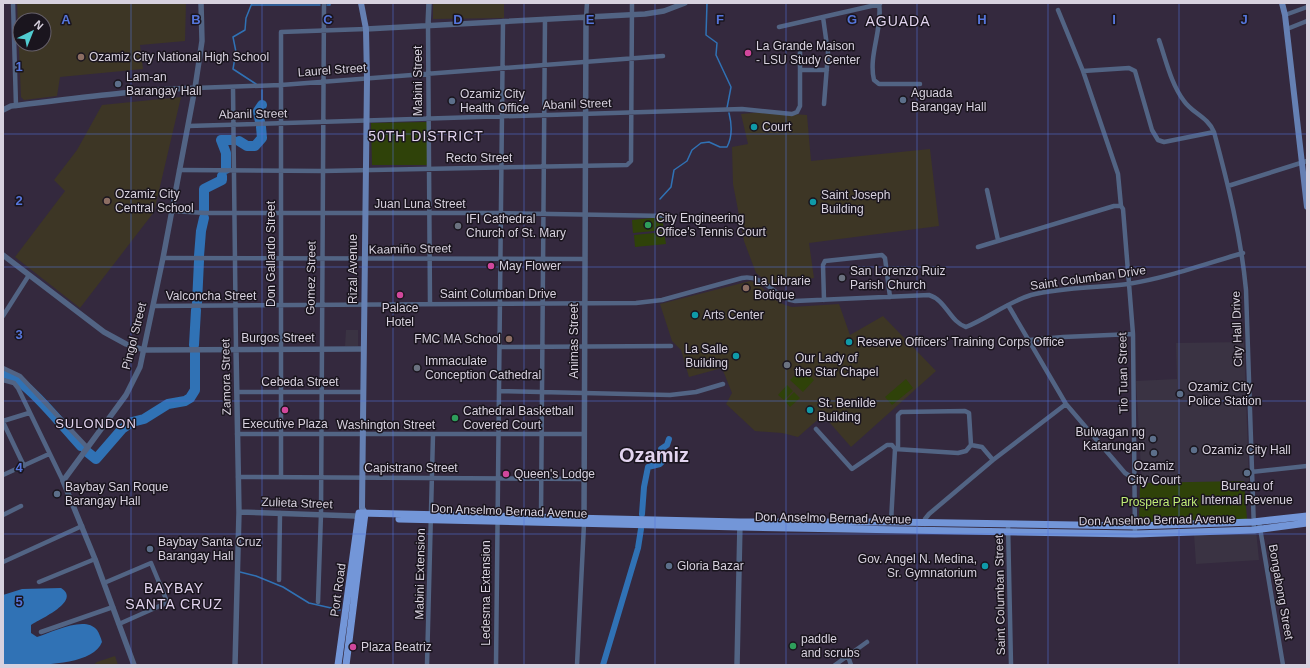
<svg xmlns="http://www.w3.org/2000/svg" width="1310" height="668" font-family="Arial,sans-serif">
  <rect width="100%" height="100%" fill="#34293e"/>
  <path fill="#3a3343" d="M346 330H358V346H345Z
    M1244 342 1249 481 1142 486 1136 381 1177 379 1176 343Z
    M1256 530 1259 560 1196 564 1194 534Z"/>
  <path fill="#3d3625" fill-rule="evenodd" d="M17 3H186L185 41 140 45 143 69 60 77 57 96 24 100 21 97ZM20 20H44V44H20Z
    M433 3H504V18L433 19Z
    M181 97 154 212 80 308 15 257 65 191 54 180 77 150 102 105Z
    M762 112 807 115 811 161 930 149 939 226 809 243 814 278 770 284 756 273 744 241 733 184 732 147 748 144 741 114Z
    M750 281 757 283 777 301 785 305 792 307 839 304 850 335 883 316 936 371 851 447 823 415 798 437 782 433 755 431 726 404 732 393 722 368 689 377 681 350 672 341 660 304Z
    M115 656 118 665H93L97 662Z"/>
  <path fill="#2f4209" d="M427 122 428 165H372L371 123Z
    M662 217 664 230 633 233 632 220Z
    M664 232 666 244 635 247 634 235Z
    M802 368 814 380 803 392 790 380Z
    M906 379 913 388 892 405 885 397Z
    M787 385 793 391 784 400 778 395Z
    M794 392 800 398 790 407 785 401Z
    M1244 481 1247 519 1139 522 1140 483Z"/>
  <path fill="#3072b5" d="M61 588C82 601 40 619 31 625V633L37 637C53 632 85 615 97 630 99 633 101 638 102 642 92 668 28 665 3 665V595L22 589Z"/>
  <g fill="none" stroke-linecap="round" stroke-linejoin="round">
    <path stroke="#3072b5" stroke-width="1.5" d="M252 3 246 18 245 30 233 37 236 52 233 69 256 84
      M707 3 706 35 717 43 716 55 731 87 727 108
      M252 5H320
      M327 5H330V3
      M262 105V90
      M660 199 671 187 674 170 687 161 692 150 701 143 709 142 720 147H727C733 136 732 125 729 113
      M240 572 256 576 283 587 309 603 340 610"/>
    <path stroke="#3072b5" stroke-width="6" d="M642 514 644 487 648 467 660 464 662 462 661 449 667 445 669 439
      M603 665 638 548 641 529"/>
    <path stroke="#3072b5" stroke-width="10" d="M260 122 258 111 262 105
      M239 141 247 146H255L262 138 261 127
      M226 169V153L221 140H232
      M204 211V189L222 180V176
      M199 256 201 231 204 218
      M197 303 199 261
      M194 345 196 310
      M4 373C24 377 65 429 81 446
      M86 451 96 459 122 429 132 422 144 419 168 404 185 401 190 398 195 390V353"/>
    <path stroke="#526484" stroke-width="4.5" d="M13 3 16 106
      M879 3C883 28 868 56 874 80L879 84H920
      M1058 10 1083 71 1129 68 1135 71 1152 130 1158 140 1164 142 1214 132C1208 117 1192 113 1184 101 1171 84 1166 60 1159 40
      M1285 15 1307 7
      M823 17 828 53 824 104
      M586 18 587 3
      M428 25 430 304
      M779 27 880 4
      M1287 29 1307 21
      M800 70H827
      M1083 71 1118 174 1121 206
      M195 88 281 85 663 56
      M233 88 236 349
      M188 126 742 109 792 114 797 112 800 106V48
      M1214 132C1228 184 1241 236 1246 290L1254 530
      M179 170 323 171 627 165 631 161 632 3
      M1228 186 1307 161
      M987 190 998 240
      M172 211 205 213H500L668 216
      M978 247 1114 206H1121L1123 209 1133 334 1135 534
      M163 258 585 259
      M824 300 823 265 825 261 882 255 885 258 890 297
      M1008 305 1066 404 1125 473 1136 480
      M153 306 636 303 662 300 742 278C765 274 774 298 795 301L929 295C946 300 950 322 966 327 988 318 1008 302 1031 295 1063 287 1096 288 1128 284 1167 278 1205 264 1243 253
      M3 316 29 275
      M1030 340 1063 337 1133 334
      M500 347 671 346
      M3 368 20 376 86 446
      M3 380 14 383 18 388 63 481
      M499 391 670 395 696 392 723 384
      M237 392H363
      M3 421 29 413
      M3 422 24 466
      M816 429 852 469 887 445H892L895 449
      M237 434H583
      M898 449V415L901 412 965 411 969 413 971 445 982 447 993 460
      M1251 472 1307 466
      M3 475 49 454
      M238 477 583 479
      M281 477V32L366 29
      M3 515 21 506
      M541 517 545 19
      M891 522 895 449 958 453 966 451 971 445
      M1259 522 1283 665
      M925 524V519L929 514 993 460 1066 404
      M1008 524 1011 665
      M3 562 82 526
      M279 580 280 513
      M39 582 95 559
      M104 583 151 563 166 599 164 604 119 624
      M318 602 321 514 324 3
      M41 632 113 607
      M848 656 851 665
      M427 665 433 435
      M496 665 503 21
      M577 665 584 524
      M835 665 867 642"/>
    <path stroke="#526484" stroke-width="5.5" d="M428 25 429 3
      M366 29 645 14 664 11 685 3
      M3 110 11 106C72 99 133 90 195 88
      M3 255 104 332 126 344 144 350 363 349
      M239 512 355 516 359 518
      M584 521 586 18
      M134 665 95 559 63 481 126 395 140 367 163 258 195 88 202 41 201 3
      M235 665 239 512 236 349
      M737 665 740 523"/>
    <path stroke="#6580b3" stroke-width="6" d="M361 3 366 29 367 79 362 508 365 513
      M1282 3 1285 15 1307 207"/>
    <path stroke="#7396d8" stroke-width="7" d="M399 519 740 527 1135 534 1254 530 1307 523
      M338 665 359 513 740 522H891L1135 526 1253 522 1307 516
      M346 665 365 513"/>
  </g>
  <path fill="none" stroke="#5575da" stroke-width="1" stroke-opacity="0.55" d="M131 3V665M262 3V665M393 3V665M524 3V665M655 3V665M786 3V665M917 3V665M1048 3V665M1179 3V665M3 134H1307M3 267H1307M3 401H1307M3 534H1307"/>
  <g fill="#d1479c" stroke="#1a151e" stroke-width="1.5">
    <circle cx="748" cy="53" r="4"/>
    <circle cx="491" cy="266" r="4"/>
    <circle cx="400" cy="295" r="4"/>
    <circle cx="285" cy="410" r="4"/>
    <circle cx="506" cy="474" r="4"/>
    <circle cx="353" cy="647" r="4"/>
  </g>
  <g fill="#8d6e63" stroke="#1a151e" stroke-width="1.5">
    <circle cx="81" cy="57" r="4"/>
    <circle cx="107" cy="201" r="4"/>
    <circle cx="746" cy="288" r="4"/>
    <circle cx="509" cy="339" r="4"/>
  </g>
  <g fill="#5c6f8a" stroke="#1a151e" stroke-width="1.5">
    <circle cx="118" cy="84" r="4"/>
    <circle cx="903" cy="100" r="4"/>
    <circle cx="452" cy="101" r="4"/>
    <circle cx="1180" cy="394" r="4"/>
    <circle cx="1153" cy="439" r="4"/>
    <circle cx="1194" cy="450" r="4"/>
    <circle cx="1154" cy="453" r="4"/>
    <circle cx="1247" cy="473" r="4"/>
    <circle cx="57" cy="494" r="4"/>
    <circle cx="150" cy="549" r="4"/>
    <circle cx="669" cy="566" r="4"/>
  </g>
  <g fill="#0f9aa8" stroke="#1a151e" stroke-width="1.5">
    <circle cx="754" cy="127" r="4"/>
    <circle cx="813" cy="202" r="4"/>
    <circle cx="695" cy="315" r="4"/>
    <circle cx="849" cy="342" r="4"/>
    <circle cx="736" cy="356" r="4"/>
    <circle cx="810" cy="410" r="4"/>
    <circle cx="985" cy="566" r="4"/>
  </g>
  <g fill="#2e9e5b" stroke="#1a151e" stroke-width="1.5">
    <circle cx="648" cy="225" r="4"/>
    <circle cx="455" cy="418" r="4"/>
    <circle cx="793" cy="646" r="4"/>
  </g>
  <g fill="#6b7280" stroke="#1a151e" stroke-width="1.5">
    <circle cx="458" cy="226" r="4"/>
    <circle cx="842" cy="278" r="4"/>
    <circle cx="787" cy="365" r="4"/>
    <circle cx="417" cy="368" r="4"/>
  </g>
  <g text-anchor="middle" stroke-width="3" stroke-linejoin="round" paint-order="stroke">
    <g font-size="12" fill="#d7d1de" stroke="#1a151e" text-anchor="start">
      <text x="756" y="50">La Grande Maison<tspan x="756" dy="14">- LSU Study Center</tspan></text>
      <text x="89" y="61">Ozamiz City National High School</text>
      <text x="126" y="81">Lam-an<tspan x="126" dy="14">Barangay Hall</tspan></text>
      <text x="911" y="97">Aguada<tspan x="911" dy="14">Barangay Hall</tspan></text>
      <text x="460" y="98">Ozamiz City<tspan x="460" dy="14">Health Office</tspan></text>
      <text x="762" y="131">Court</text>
      <text x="115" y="198">Ozamiz City<tspan x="115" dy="14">Central School</tspan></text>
      <text x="821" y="199">Saint Joseph<tspan x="821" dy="14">Building</tspan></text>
      <text x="656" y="222">City Engineering<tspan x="656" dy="14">Office's Tennis Court</tspan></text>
      <text x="466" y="223">IFI Cathedral<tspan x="466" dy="14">Church of St. Mary</tspan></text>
      <text x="499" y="270">May Flower</text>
      <text x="850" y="275">San Lorenzo Ruiz<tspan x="850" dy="14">Parish Church</tspan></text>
      <text x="754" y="285">La Librarie<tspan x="754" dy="14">Botique</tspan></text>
      <text x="400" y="312" text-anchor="middle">Palace<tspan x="400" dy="14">Hotel</tspan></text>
      <text x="703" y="319">Arts Center</text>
      <text x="501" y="343" text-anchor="end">FMC MA School</text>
      <text x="857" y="346">Reserve Officers' Training Corps Office</text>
      <text x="728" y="353" text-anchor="end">La Salle<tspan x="728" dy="14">Building</tspan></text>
      <text x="795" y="362">Our Lady of<tspan x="795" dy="14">the Star Chapel</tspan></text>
      <text x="425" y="365">Immaculate<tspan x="425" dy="14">Conception Cathedral</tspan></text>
      <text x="1188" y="391">Ozamiz City<tspan x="1188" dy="14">Police Station</tspan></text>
      <text x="818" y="407">St. Benilde<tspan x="818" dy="14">Building</tspan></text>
      <text x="463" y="415">Cathedral Basketball<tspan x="463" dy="14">Covered Court</tspan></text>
      <text x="285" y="428" text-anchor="middle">Executive Plaza</text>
      <text x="1145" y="436" text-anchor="end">Bulwagan ng<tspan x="1145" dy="14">Katarungan</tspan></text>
      <text x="1202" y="454">Ozamiz City Hall</text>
      <text x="1154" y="470" text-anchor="middle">Ozamiz<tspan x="1154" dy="14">City Court</tspan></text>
      <text x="514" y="478">Queen's Lodge</text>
      <text x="1247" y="490" text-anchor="middle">Bureau of<tspan x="1247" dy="14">Internal Revenue</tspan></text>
      <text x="65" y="491">Baybay San Roque<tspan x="65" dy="14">Barangay Hall</tspan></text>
      <text x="158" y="546">Baybay Santa Cruz<tspan x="158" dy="14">Barangay Hall</tspan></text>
      <text x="977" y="563" text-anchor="end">Gov. Angel N. Medina,<tspan x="977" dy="14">Sr. Gymnatorium</tspan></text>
      <text x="677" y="570">Gloria Bazar</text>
      <text x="801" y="643">paddle<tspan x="801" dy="14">and scrubs</tspan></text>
      <text x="361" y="651">Plaza Beatriz</text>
    </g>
    <g font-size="12" fill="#d7d1de" stroke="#1a151e">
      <text transform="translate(332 70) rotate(-4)" y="4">Laurel Street</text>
      <text transform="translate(418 81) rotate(-90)" y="4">Mabini Street</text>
      <text transform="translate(577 104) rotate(-2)" y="4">Abanil Street</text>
      <text transform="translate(253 114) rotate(-1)" y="4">Abanil Street</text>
      <text x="479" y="162">Recto Street</text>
      <text x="420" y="208">Juan Luna Street</text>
      <text transform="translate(410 249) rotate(-1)" y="4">Kaamiño Street</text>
      <text transform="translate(271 254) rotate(-90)" y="4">Don Gallardo Street</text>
      <text transform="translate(353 269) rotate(-90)" y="4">Rizal Avenue</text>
      <text transform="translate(311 278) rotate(-89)" y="4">Gomez Street</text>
      <text transform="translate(1088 278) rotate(-8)" y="4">Saint Columban Drive</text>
      <text x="498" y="298">Saint Columban Drive</text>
      <text x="211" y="300">Valconcha Street</text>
      <text transform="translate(1237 329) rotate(-92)" y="4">City Hall Drive</text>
      <text transform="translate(134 336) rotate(-76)" y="4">Pingol Street</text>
      <text x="278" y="342">Burgos Street</text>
      <text transform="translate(574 341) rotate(-90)" y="4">Animas Street</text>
      <text transform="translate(1123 373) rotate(-91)" y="4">Tio Tuan Street</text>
      <text transform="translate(226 377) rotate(-91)" y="4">Zamora Street</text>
      <text x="300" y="386">Cebeda Street</text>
      <text x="386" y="429">Washington Street</text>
      <text x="411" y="472">Capistrano Street</text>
      <text transform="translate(297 503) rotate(2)" y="4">Zulieta Street</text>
      <text transform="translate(509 511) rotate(2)" y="4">Don Anselmo Bernad Avenue</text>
      <text transform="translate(833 518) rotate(1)" y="4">Don Anselmo Bernad Avenue</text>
      <text transform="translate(1157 520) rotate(-1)" y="4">Don Anselmo Bernad Avenue</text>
      <text transform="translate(420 574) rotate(-89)" y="4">Mabini Extension</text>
      <text transform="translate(338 590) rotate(-82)" y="4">Port Road</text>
      <text transform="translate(1281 592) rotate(80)" y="4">Bongabong Street</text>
      <text transform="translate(486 593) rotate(-90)" y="4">Ledesma Extension</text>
      <text transform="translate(1000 595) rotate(-91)" y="4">Saint Columban Street</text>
    </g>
    <g font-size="12" fill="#c0ec76" stroke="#1a151e">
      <text x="1159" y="506">Prospera Park</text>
    </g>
    <g font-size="13" letter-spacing="1" fill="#e2d4ef" stroke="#1a151e">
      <text x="96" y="428">SULONDON</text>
    </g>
    <g font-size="14" letter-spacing="1" fill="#e2d4ef" stroke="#1a151e">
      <text x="898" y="26">AGUADA</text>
      <text x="426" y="141">50TH DISTRICT</text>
      <text x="174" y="593">BAYBAY<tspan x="174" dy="16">SANTA CRUZ</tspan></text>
    </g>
    <g font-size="20" font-weight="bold" fill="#e2d4ef" stroke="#1a151e">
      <text x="654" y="462">Ozamiz</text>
    </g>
  </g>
  <g font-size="13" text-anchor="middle" font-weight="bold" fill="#5575da" stroke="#1a151e" stroke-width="3" stroke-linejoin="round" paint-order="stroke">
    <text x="66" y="24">A</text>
    <text x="196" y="24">B</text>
    <text x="328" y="24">C</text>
    <text x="458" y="24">D</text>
    <text x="590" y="24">E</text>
    <text x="720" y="24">F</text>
    <text x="852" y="24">G</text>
    <text x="982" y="24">H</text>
    <text x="1114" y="24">I</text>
    <text x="1244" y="24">J</text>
    <text x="19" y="71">1</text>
    <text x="19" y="205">2</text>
    <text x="19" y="339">3</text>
    <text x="19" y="472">4</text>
    <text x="19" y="606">5</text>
  </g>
  <rect width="1310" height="668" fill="none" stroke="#d7d1de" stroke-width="8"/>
  <g transform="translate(32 32) rotate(43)"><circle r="19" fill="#1a151e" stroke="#66606b"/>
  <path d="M0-3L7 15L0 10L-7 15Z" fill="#51ccd1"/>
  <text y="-6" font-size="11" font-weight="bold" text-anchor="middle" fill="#d7d1de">N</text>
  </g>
</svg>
